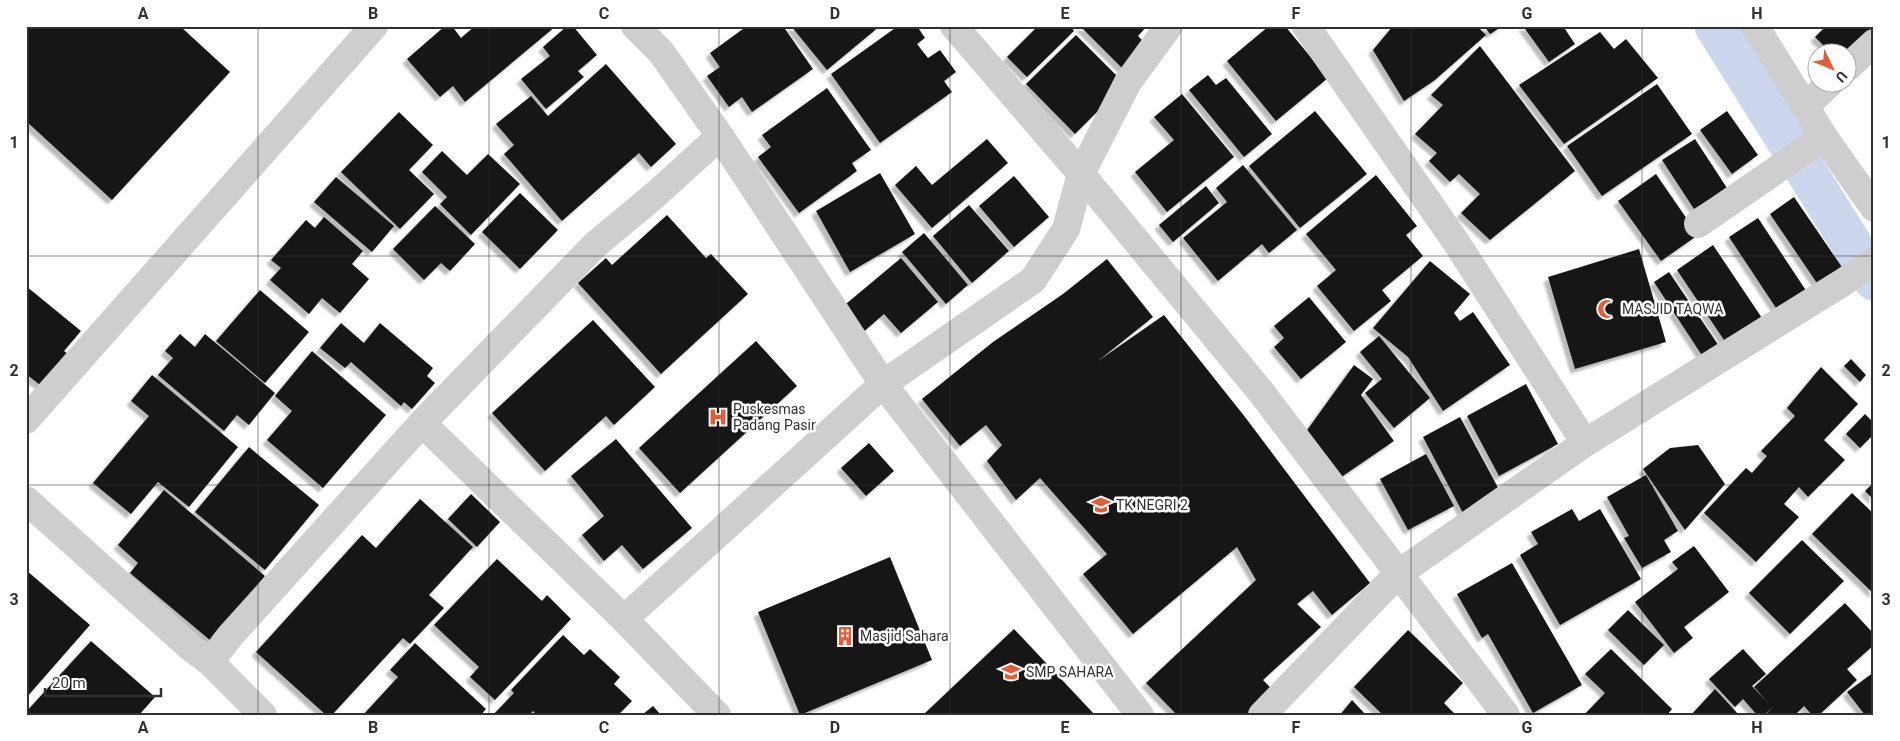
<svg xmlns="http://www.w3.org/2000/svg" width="1900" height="741" font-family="Roboto,sans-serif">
  <defs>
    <filter id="shadow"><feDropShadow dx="-4.5" dy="4.5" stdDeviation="1" flood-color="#0004"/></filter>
  </defs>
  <rect width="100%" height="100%" fill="#fff"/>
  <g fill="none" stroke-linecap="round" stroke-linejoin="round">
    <path stroke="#ccd6ec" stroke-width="41" d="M1715 26 1874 280"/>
  </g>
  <path fill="#181818" filter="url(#shadow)" d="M26 26H180L230 72 112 200 26 121Z
    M445 26H452L461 38 475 26H556L465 102 453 86 440 97 407 59Z
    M567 26H573L597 55 578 71 584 77 546 109 521 79 550 56 543 47Z
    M747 26H783L813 69 752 112 742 97 729 107 707 76 720 67 710 53Z
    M791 26H880L827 70Z
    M898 26H917L925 38 917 44 928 58 940 50 956 72 944 81 952 92 880 143 831 74Z
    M1038 26H1070L1074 31 1027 77 1007 57Z
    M1080 26H1147L1138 36 1152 50 1128 74Z
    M1269 26H1285L1328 78 1276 121 1227 61Z
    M1393 26H1477L1486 35 1435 80 1404 101 1373 50Z
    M1484 26H1503L1490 34Z
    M1523 26H1563L1575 44 1549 62Z
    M1826 26H1874V38L1848 52H1830L1815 37Z
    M1600 32 1614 49 1626 39 1658 78 1564 144 1519 85Z
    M1076 35 1125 84 1075 134 1026 84Z
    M1480 46 1575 171 1490 240 1461 213 1480 194 1459 174 1450 182 1429 161 1437 153 1415 134 1443 105 1431 95Z
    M606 64 676 144 651 167 639 153 562 221 504 154 514 145 496 124 531 96 548 116Z
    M1208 75 1216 85 1226 78 1272 134 1244 157 1189 90Z
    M1657 84 1692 134 1602 196 1567 146Z
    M827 88 871 150 852 163 857 171 799 213 758 157 771 147 762 135Z
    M1182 94 1234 157 1167 212 1135 172 1174 140 1154 117Z
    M1315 111 1367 174 1300 228 1249 166Z
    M1727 111 1758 155 1732 174 1700 130Z
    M399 112 433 145 409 170 434 194 400 229 341 172Z
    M987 139 1008 163 932 228 895 185 916 166 932 185Z
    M1695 139 1727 188 1694 209 1662 160Z
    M442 151 467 175 488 154 520 184 471 235 440 204 447 197 422 172Z
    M1243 165 1297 230 1269 253 1262 244 1218 281 1183 238 1227 202 1216 188Z
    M880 173 915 234 850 272 816 211Z
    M1656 174 1698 235 1661 261 1618 201Z
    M1376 175 1417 226 1406 235 1423 256 1382 290 1391 301 1354 331 1317 286 1336 270 1306 234Z
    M1014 176 1049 217 1014 247 979 206Z
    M336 177 394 226 372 252 314 202Z
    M1206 186 1219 203 1173 242 1159 225Z
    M520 193 558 230 520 269 482 232Z
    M1794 197 1846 273 1821 289 1770 214Z
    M969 205 1009 251 972 283 933 236Z
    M435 206 475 244 450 271 441 263 424 280 393 249Z
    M667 215 706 258 711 254 748 294 661 374 578 283 606 258 612 265Z
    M324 217 363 251 352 264 369 279 340 313 322 298 309 314 270 280 281 268 271 260 306 220 315 228Z
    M1758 218 1811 298 1782 317 1729 237Z
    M924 233 968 285 946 304 902 252Z
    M1713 245 1762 318 1726 343 1677 270Z
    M1639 249 1666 342 1575 369 1548 277Z
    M901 258 938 302 901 333 884 314 861 334 840 309Z
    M1107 259 1153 317 1098 361 1164 315 1245 417 1370 583 1332 615 1313 591 1297 604 1321 627 1263 680 1277 694 1253 715H1177L1146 683 1256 580 1237 547 1133 634 1083 574 1107 554 1040 478 1016 500 987 461 1002 445 986 425 960 446 922 399 993 342 1063 294Z
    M1430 261 1470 294 1454 313 1460 321 1473 312 1510 365 1443 411 1408 357 1373 328Z
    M1669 272 1719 346 1703 357 1654 282Z
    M26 286 81 331 64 351 71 356 44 388 26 374Z
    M260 290 309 332 265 383 216 341Z
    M1309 297 1346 342 1301 379 1274 347 1284 338 1274 326Z
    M593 320 655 387 614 425 606 416 545 471 492 413Z
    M341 323 364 343 380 323 433 368 427 376 435 383 412 409 404 402 401 406 351 362 345 368 320 348Z
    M180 334 195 347 205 334 275 393 249 425 237 415 224 431 158 375 173 358 165 351Z
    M1379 336 1430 398 1394 428 1365 393 1382 379 1360 352Z
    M756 341 797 386 680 493 639 448Z
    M312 351 386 415 323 488 267 440 292 411 275 396Z
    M1851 359 1866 375 1860 382 1844 366Z
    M1354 365 1373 379 1361 395 1394 441 1337 480 1305 433Z
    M1821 367 1858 404 1824 440 1845 460 1808 497 1799 487 1784 504 1799 517 1756 562 1704 513 1746 468 1752 473 1767 456 1761 451 1795 416 1787 408Z
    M152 375 238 447 189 507 158 482 131 514 93 483 149 416 131 401Z
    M1526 384 1558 444 1499 476 1467 416Z
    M1865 414 1874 423V434L1860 448 1846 434Z
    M1460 417 1502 495 1464 515 1423 437Z
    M616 439 692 528 643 569 622 545 604 561 582 535 604 516 571 476Z
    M869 443 894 471 866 496 841 468Z
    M1698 445 1725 484 1685 530 1643 469 1670 448Z
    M249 447 319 505 265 570 195 512Z
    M1426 454 1454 506 1408 530 1380 479Z
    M1646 475 1678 531 1664 540 1671 552 1642 568 1624 538 1629 536 1607 497Z
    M1874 482V500L1865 491Z
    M164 490 265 576 211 641 130 573 138 563 118 545Z
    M1852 493 1874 514V594L1812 534Z
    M471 494 500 522 477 547 448 519Z
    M420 499 473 547 429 595 444 608 410 644 403 638 332 715H326L256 652 362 535 376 548Z
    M1572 509 1579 521 1600 509 1641 579 1560 625 1520 555 1538 544 1531 532Z
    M1802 540 1844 581 1790 634 1749 593Z
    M1694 546 1729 592 1684 627 1693 638 1674 653 1635 602 1678 569 1672 562Z
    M890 557 932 660 800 715 758 612Z
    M497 559 542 601 547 595 571 619 495 700 470 677 479 667 434 625Z
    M1512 563 1582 685 1533 713 1488 634 1482 638 1457 594Z
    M26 570 90 625 26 698Z
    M1845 603 1874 634V645L1847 669 1857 680 1819 715H1812L1804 706 1795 715H1765L1773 707 1764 715H1757L1743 699 1735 707 1709 679 1743 649 1766 674 1752 686 1768 703 1754 687Z
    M1628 610 1664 645 1644 665 1608 630Z
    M1014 629 1095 715H923Z
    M1408 630 1463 683 1444 703 1456 715H1383L1354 687Z
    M563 635 584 655 590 649 620 677 614 684 632 701 618 715H537L533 711 529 715H493L514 693 511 690Z
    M91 641 155 697 139 715H26V712Z
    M415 643 486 709 481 715H363L398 677 390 670Z
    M1611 649 1672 709 1667 715H1584L1605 693 1585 674Z
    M1874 672V715H1865L1847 692Z
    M1715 689 1739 715H1691Z
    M1352 700 1366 715H1340Z
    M653 706 661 715H642Z"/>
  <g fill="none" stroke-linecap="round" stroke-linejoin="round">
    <path stroke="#cecece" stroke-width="28" d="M635 26 661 52 720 136 883 384 1140 715
      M954 26 1081 174 1128 82 1169 26
      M1306 26 1456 242 1585 443
      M1848 67 1874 43
      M1806 106 1831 82
      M1698 224 1824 137
      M26 420 374 26
      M422 423 624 619 717 715
      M26 500 190 647 210 662 263 715
      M624 619 883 384 1033 280 1066 229 1081 174 1261 392 1506 715
      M210 662 230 636 422 423 595 245 655 195 720 136
      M1262 715 1398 574 1585 443 1842 283 1874 261"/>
    <path stroke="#cecece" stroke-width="28" d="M1755 26 1824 137 1874 208"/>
  </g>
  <path fill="none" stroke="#313131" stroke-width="1" stroke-opacity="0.55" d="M258 26V715M489 26V715M719 26V715M950 26V715M1181 26V715M1411 26V715M1642 26V715M26 256H1874M26 485H1874"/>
  <defs>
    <g id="mosque-bare" transform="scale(1.5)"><path d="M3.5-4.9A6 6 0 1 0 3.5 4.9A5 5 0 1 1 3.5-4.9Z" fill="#e05f3a" stroke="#fff" stroke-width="2.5" paint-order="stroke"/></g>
    <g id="hospital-bare" transform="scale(1.5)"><path d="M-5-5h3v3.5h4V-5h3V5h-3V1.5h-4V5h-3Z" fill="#e05f3a" stroke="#fff" stroke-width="2.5" paint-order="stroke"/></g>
    <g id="school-bare" transform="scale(1.5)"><path d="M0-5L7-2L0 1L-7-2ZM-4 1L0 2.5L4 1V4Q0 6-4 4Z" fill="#e05f3a" stroke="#fff" stroke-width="2.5" paint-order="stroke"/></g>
    <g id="building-bare" transform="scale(1.5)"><path d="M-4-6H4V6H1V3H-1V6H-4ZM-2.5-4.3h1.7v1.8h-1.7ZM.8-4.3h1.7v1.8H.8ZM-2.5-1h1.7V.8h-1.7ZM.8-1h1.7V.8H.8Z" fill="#e05f3a" stroke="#fff" stroke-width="2.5" paint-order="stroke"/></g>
  </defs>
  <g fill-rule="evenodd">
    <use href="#mosque-bare" x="1607" y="309"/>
    <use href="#hospital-bare" x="718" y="417"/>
    <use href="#school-bare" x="1101" y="505"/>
    <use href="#building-bare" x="845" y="636"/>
    <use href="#school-bare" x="1011" y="672"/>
  </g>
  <g text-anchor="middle" stroke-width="5" stroke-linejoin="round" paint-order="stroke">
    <g font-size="14" fill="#313131" stroke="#fff" text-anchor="start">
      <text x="1622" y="314">MASJID TAQWA</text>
      <text x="733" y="414">Puskesmas<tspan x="733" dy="16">Padang Pasir</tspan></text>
      <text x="1116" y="510">TK NEGRI 2</text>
      <text x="860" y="641">Masjid Sahara</text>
      <text x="1026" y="677">SMP SAHARA</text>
    </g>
  </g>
  <rect width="1900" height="741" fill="none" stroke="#ffffff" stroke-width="55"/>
  <g transform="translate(1832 68) rotate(133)"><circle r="24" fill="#ffffff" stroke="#adadad"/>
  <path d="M0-4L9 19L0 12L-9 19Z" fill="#e05f3a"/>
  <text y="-8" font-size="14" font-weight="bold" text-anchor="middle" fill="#313131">U</text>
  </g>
  <path d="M45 688v8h116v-8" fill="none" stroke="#313131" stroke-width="2.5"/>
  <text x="52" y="688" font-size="15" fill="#313131" stroke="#ffffff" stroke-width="4" paint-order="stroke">20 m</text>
  <rect x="28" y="28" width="1844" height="686" fill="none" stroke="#313131" stroke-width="2"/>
  <g font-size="16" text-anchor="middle" font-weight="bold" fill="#313131">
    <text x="143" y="19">A</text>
    <text x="373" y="19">B</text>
    <text x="604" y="19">C</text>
    <text x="835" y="19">D</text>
    <text x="1065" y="19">E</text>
    <text x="1296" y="19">F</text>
    <text x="1527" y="19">G</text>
    <text x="1757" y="19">H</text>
    <text x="14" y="148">1</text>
    <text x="1886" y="148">1</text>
    <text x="14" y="376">2</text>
    <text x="1886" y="376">2</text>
    <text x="14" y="605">3</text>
    <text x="1886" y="605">3</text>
    <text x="143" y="733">A</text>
    <text x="373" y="733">B</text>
    <text x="604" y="733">C</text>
    <text x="835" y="733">D</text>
    <text x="1065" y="733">E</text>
    <text x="1296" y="733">F</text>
    <text x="1527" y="733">G</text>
    <text x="1757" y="733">H</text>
  </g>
</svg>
